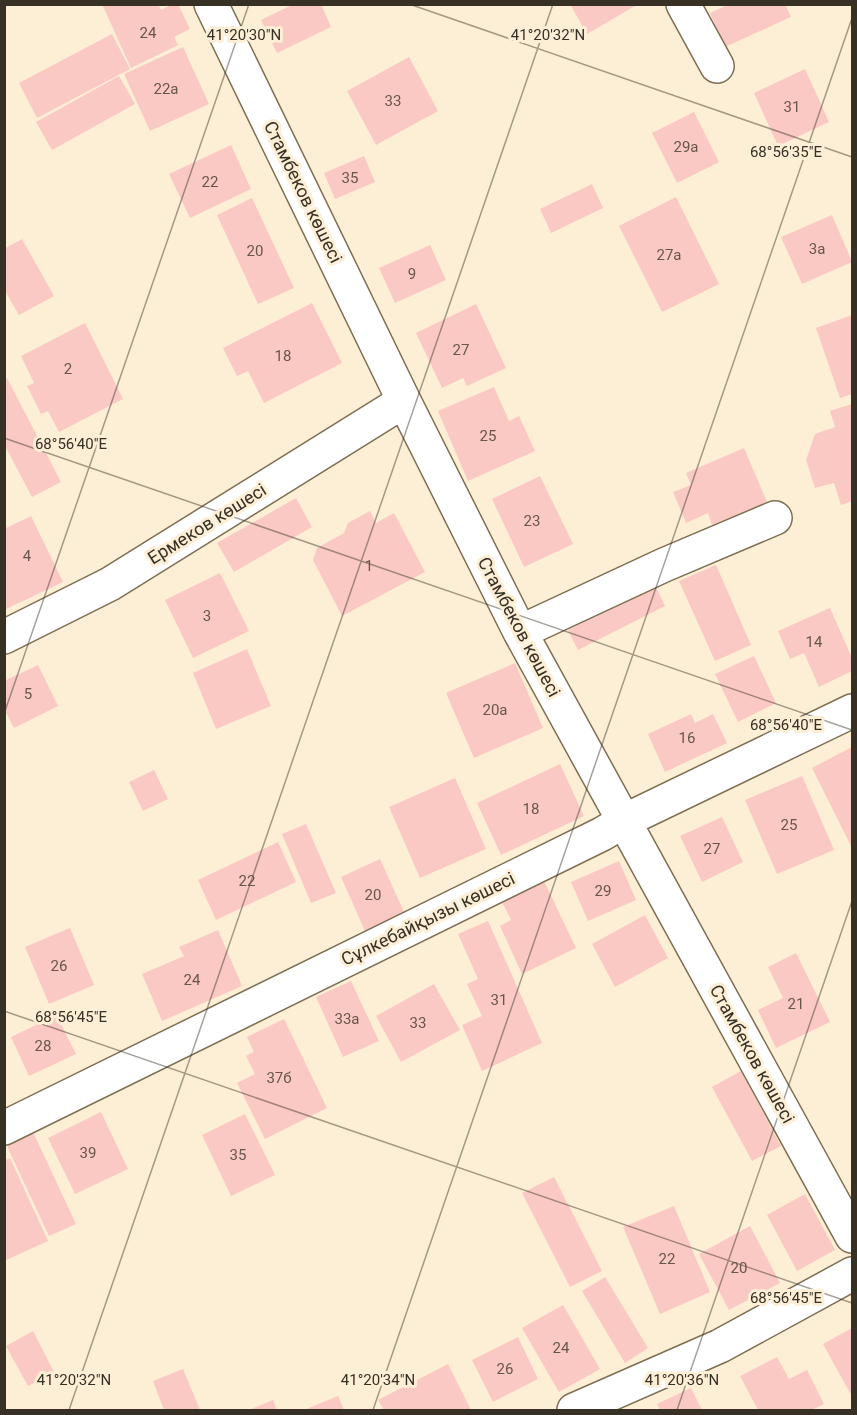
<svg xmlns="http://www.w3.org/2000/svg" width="857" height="1415" font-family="Roboto,sans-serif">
  <rect width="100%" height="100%" fill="#fdeed6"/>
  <path fill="#fbc9c3" d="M102 4H158L161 10 173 4H178L190 29 174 37 178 45 131 68Z
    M294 4H321L331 27 277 53 261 20Z
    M570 4H634L635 6 587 34Z
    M730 4H785L791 17 725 47 710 13Z
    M112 34 130 69 37 118 19 83Z
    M183 47 209 104 150 131 124 74Z
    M409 57 438 111 376 145 347 91Z
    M805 69 829 122 778 146 754 93Z
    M119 76 135 104 52 150 36 122Z
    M694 112 719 162 677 183 652 133Z
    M231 145 251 189 190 218 169 174Z
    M364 156 375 182 335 199 324 173Z
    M592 184 603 208 551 233 540 209Z
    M676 197 719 284 662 312 619 226Z
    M252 198 294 288 258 304 217 215Z
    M832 215 852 262 802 284 781 237Z
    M22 239 54 296 19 315 4 289V249Z
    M430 245 446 280 395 303 379 268Z
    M312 303 342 363 264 403 248 371 237 376 223 348Z
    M476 304 506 368 467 386 463 378 442 388 416 333Z
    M852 315V394L840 398 816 328Z
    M85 323 123 399 59 432 48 411 41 414 27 386 34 383 21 356Z
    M7 378 61 482 32 497 4 444V380Z
    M494 387 509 421 519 416 535 451 468 481 438 411Z
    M852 404V501L841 505 834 483 815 488 806 460 815 434 835 427 830 411Z
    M744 448 767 502 712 525 708 513 686 523 673 492 691 485 686 473Z
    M540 476 573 544 524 567 492 499Z
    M296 498 312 527 234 572 217 543Z
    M370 511 376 523 394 513 425 572 342 616 313 560 317 548 344 533 348 523Z
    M31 516 63 582 4 610V529Z
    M716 565 751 645 715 661 679 581Z
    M220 573 249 631 193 658 165 600Z
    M655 585 665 606 578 650 568 630Z
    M830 608 852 658V671L819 687 804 653 790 659 778 631Z
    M247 649 271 706 216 729 193 673Z
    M754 656 776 703 738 722 715 674Z
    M515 663 543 728 474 758 446 693Z
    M38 665 58 706 14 728 4 709V681Z
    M691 714 695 723 713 714 727 743 665 772 648 734Z
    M852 747V848L812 768Z
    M560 764 584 816 501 855 477 803Z
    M154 770 168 799 143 811 129 782Z
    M802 776 834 850 777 874 745 800Z
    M455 778 486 849 420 878 389 807Z
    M722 817 743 862 702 882 680 836Z
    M306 824 336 893 311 903 282 834Z
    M278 842 296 882 216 920 198 880Z
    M380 859 404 912 365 931 341 877Z
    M619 861 636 900 588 921 571 882Z
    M544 881 576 948 522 974 500 926 511 920 502 902Z
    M645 915 668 958 615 987 592 944Z
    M488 921 542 1043 482 1071 462 1025 482 1016 467 984 478 979 458 934Z
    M70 928 94 985 49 1004 25 947Z
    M218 930 242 986 162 1021 142 974 184 956 179 947Z
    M796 953 830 1022 776 1048 758 1010 783 998 768 967Z
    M351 981 379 1041 343 1057 316 997Z
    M434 984 460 1030 401 1062 376 1016Z
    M54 1010 76 1054 29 1076 11 1037 36 1025 33 1020Z
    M284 1019 327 1108 265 1139 237 1083 255 1074 246 1056 254 1052 247 1037Z
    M741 1071 781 1146 752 1161 712 1087Z
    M101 1112 128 1169 75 1194 48 1138Z
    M245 1114 275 1175 231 1196 202 1135Z
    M33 1132 76 1224 49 1236 6 1144Z
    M10 1158 48 1241 4 1261V1161Z
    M554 1177 602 1271 570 1287 522 1193Z
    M805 1194 835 1250 797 1271 767 1215Z
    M674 1206 710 1292 660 1314 623 1227Z
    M750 1226 780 1283 729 1310 699 1254Z
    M605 1277 648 1348 625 1363 582 1291Z
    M563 1305 600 1369 559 1392 522 1328Z
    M852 1328V1392L850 1393 823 1344Z
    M33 1331 54 1372 28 1386 6 1346Z
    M518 1337 538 1379 493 1402 472 1360Z
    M777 1357 789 1379 807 1370 824 1404 812 1410H758L740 1376Z
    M448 1364 471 1410H384L378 1400Z
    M183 1369 200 1410H164L153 1381Z
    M691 1388 702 1410H660L657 1404Z
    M338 1396 344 1410H304Z
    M273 1400 277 1410H249Z"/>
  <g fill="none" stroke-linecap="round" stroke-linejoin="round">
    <g stroke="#7e6e53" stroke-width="36">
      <path id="minor" d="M211 4 404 401 520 632 852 1236
        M683 4 717 66
        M520 632 664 565 775 518
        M4 637 110 584 404 401
        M4 1128 602 834 624 821 852 711
        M574 1410 720 1346 852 1274"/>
    </g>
    <use href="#minor" stroke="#fff" stroke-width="33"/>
  </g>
  <path fill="none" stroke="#373024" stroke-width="1.5" stroke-opacity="0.45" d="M409 4 852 157M4 438 852 730M4 714 249 4M4 1011 852 1303M69 1410 553 4M373 1410 852 18M677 1410 852 901"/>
  <g text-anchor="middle" stroke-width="6" stroke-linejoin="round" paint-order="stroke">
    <g font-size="15" fill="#68564c">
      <text x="148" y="38">24</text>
      <text x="166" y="94">22а</text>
      <text x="393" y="106">33</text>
      <text x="792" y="112">31</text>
      <text x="686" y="152">29а</text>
      <text x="350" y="183">35</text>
      <text x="210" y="187">22</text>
      <text x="817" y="254">3а</text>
      <text x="255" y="256">20</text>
      <text x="669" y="260">27а</text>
      <text x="412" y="279">9</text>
      <text x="461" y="355">27</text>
      <text x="283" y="361">18</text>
      <text x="68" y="374">2</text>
      <text x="488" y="441">25</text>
      <text x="532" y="526">23</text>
      <text x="27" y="561">4</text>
      <text x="369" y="571">1</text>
      <text x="207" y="621">3</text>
      <text x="814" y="647">14</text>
      <text x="28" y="699">5</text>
      <text x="495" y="715">20а</text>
      <text x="687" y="743">16</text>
      <text x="531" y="814">18</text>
      <text x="789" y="830">25</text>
      <text x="712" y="854">27</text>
      <text x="247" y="886">22</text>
      <text x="603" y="896">29</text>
      <text x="373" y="900">20</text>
      <text x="59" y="971">26</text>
      <text x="192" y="985">24</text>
      <text x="499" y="1005">31</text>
      <text x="796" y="1009">21</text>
      <text x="347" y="1024">33а</text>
      <text x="418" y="1028">33</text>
      <text x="43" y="1051">28</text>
      <text x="279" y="1083">37б</text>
      <text x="88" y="1158">39</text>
      <text x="238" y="1160">35</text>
      <text x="667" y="1264">22</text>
      <text x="739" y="1273">20</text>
      <text x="561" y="1353">24</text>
      <text x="505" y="1374">26</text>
    </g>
    <g font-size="18" fill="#373024" stroke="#fdeed6">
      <text transform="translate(303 192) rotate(64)" y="6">Стамбеков көшесі</text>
      <text transform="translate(207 524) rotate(-32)" y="6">Ермеков көшесі</text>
      <text transform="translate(519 627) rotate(62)" y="6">Стамбеков көшесі</text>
      <text transform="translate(428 919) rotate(-26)" y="6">Сұлкебайқызы көшесі</text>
      <text transform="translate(752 1054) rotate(61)" y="6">Стамбеков көшесі</text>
    </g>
  </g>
  <g font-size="15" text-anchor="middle" fill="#373024" stroke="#fdeed6" stroke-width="6" stroke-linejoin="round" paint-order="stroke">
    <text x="244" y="40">41°20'30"N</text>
    <text x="548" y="40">41°20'32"N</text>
    <text x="786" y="157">68°56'35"E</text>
    <text x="71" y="449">68°56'40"E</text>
    <text x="786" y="730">68°56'40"E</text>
    <text x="71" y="1022">68°56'45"E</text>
    <text x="786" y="1303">68°56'45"E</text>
    <text x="74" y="1385">41°20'32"N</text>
    <text x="378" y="1385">41°20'34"N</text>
    <text x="682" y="1385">41°20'36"N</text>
  </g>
  <rect width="857" height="1415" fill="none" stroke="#373024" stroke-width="12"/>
</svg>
